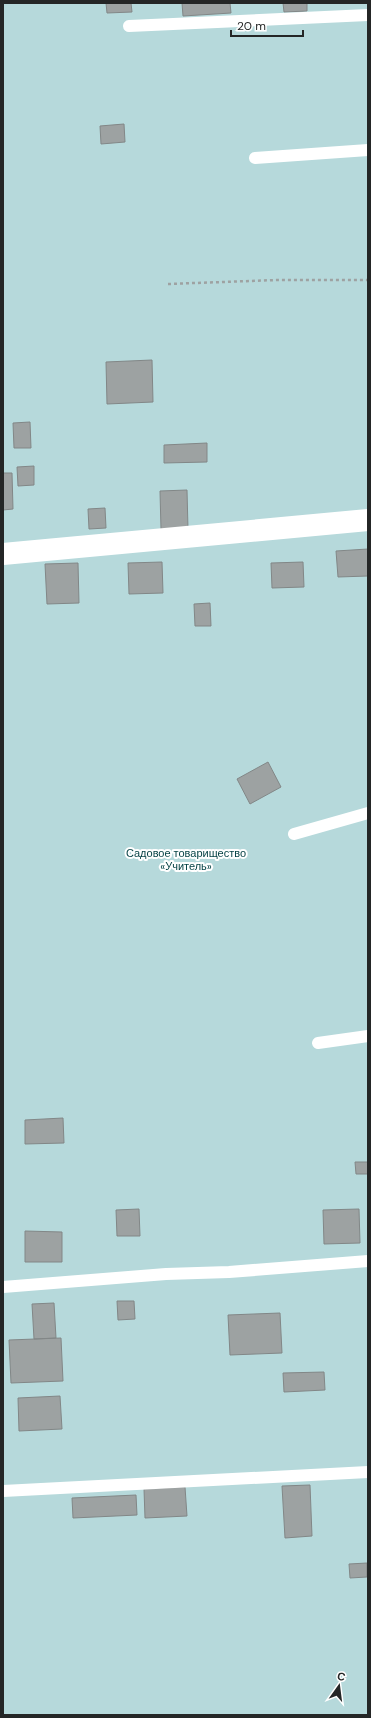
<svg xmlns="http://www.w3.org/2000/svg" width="371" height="1718" font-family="'DM Sans',sans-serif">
  <rect width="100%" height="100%" fill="#dce1e1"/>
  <path fill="#b6d9db" d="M3 3H368V1715H3Z"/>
  <path fill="#9da2a2" stroke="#828787" d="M106 3H131L132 12 107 13Z
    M182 3H230L231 13 183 16Z
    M283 3H307V11L284 12Z
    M124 124 125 142 101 144 100 126Z
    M152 360 153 402 107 404 106 362Z
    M30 422 31 448H14L13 423Z
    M207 443V462L164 463V445Z
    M34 466V485L18 486 17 467Z
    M3 473H12L13 509 3 510Z
    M187 490 188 529H161L160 491Z
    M105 508 106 528 89 529 88 509Z
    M368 549V576L338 577 336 551Z
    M162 562 163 593 129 594 128 563Z
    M303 562 304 587 272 588 271 563Z
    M78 563 79 603 47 604 45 564Z
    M210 603 211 626H195L194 604Z
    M268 762 281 787 250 804 237 779Z
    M63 1118 64 1143 25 1144V1120Z
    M355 1162H368V1174H356Z
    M139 1209 140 1236H117L116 1210Z
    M359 1209 360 1243 324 1244 323 1210Z
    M25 1231 62 1232V1262H25Z
    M117 1301H134L135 1319 118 1320Z
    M54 1303 56 1338 34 1339 32 1304Z
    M280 1313 282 1353 230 1355 228 1315Z
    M61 1338 63 1381 11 1383 9 1340Z
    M324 1372 325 1390 284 1392 283 1373Z
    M60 1396 62 1429 19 1431 18 1398Z
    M310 1485 312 1536 285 1538 282 1486Z
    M185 1487 187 1516 145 1518 144 1489Z
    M136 1495 137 1515 73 1518 72 1498Z
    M367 1563V1577L350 1578 349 1564Z"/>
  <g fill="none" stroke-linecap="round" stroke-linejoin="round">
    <path stroke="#9ea2a2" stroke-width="2.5" stroke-dasharray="3 3" stroke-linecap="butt" d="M168 284 277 280H368"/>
    <path stroke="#fff" stroke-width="12" d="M129 26 368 15
      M255 158 368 150
      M294 834 368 813
      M318 1043 368 1036
      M3 1287 166 1274 229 1272 368 1261
      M3 1491 368 1472"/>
    <path stroke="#fff" stroke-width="22" d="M3 554 368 520"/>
  </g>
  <g text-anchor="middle" stroke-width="4" stroke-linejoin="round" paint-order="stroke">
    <g font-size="11" fill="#003e41" stroke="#fff">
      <text x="186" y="857">Садовое товарищество<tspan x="186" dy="13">«Учитель»</tspan></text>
    </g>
  </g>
  <rect width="371" height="1718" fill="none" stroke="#242626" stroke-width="8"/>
  <g transform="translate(339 1686) rotate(14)" stroke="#ffffff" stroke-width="3" paint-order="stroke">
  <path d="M0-3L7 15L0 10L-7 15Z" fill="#242626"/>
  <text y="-6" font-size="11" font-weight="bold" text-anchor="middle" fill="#242626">С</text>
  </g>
  <path d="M231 30v6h72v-6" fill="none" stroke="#242626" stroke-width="2"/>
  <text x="237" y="30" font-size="12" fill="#242626" stroke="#ffffff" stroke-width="3" paint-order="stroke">20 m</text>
</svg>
